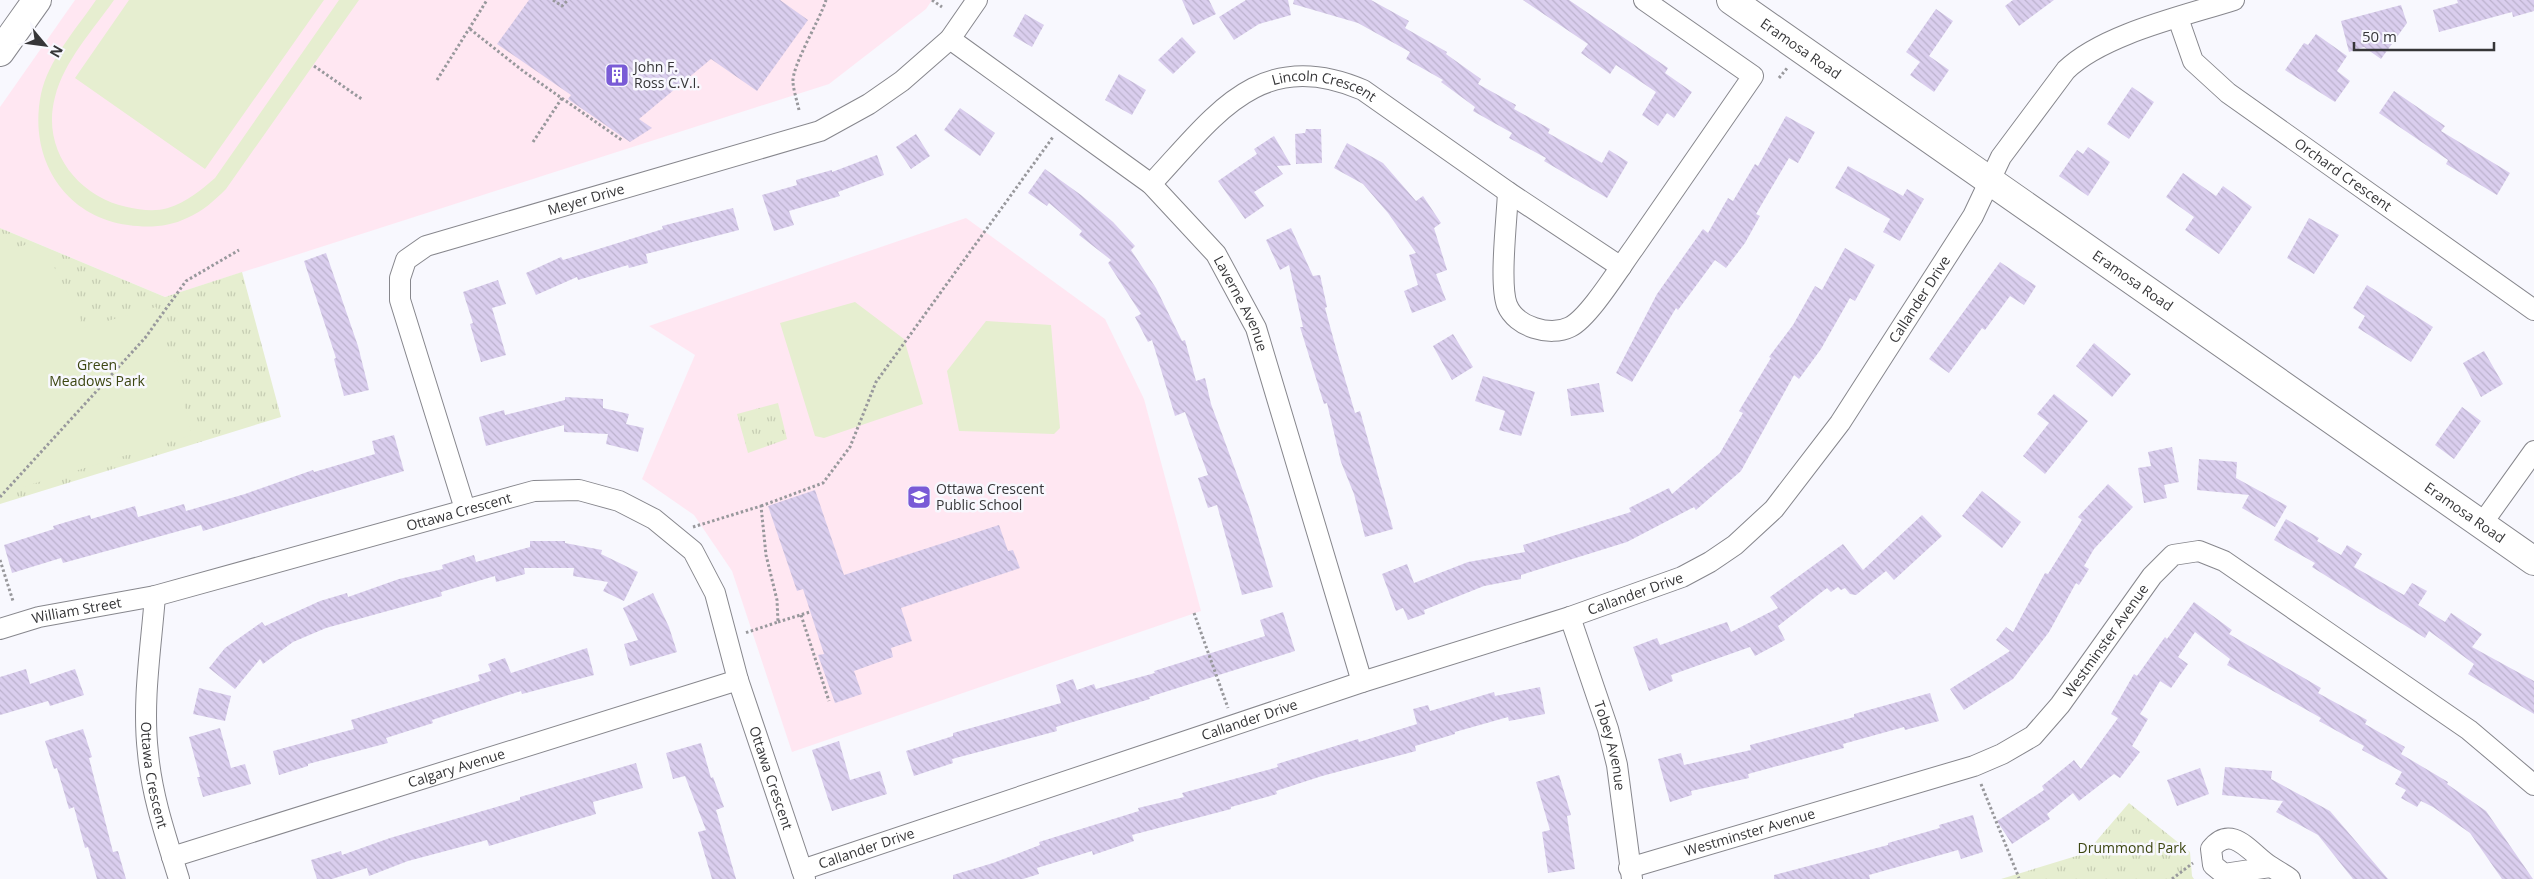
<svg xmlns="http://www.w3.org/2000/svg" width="2534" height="879" font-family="'Open Sans',sans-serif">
  <defs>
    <pattern id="park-tufts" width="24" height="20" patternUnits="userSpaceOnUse" patternTransform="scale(1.25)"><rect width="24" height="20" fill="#e6eed0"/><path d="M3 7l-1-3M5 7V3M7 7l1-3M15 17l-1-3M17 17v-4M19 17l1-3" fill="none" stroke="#c6cdb3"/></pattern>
    <pattern id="building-back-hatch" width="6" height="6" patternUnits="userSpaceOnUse" patternTransform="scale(1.25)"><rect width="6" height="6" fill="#daceee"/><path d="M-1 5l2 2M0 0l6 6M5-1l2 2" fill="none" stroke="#bcb2cd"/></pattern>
  </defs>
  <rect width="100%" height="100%" fill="#f8f8fe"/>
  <path fill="#ffe7f2" d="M75 0H932L926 9 829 84 165 297 0 228V107Z
    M966 218 1105 319 1144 399 1201 611 792 752 732 571 694 515 642 479 695 355 649 326Z"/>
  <path fill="url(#park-tufts)" d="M0 228 165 297 242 272 281 417 0 504Z
    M778 403 787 439 748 453 737 414Z
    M2129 803 2190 852 2192 876 2194 879H2001L2086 853Z"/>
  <path fill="#e6eed0" d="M96 0H114C93 30 64 61 55 97 41 149 77 196 127 207 140 210 155 212 168 208 187 202 201 190 215 178L339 0H359L226 189C214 201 203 211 187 218 169 227 148 228 128 225 63 216 28 157 41 94 48 60 77 28 96 0Z
    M129 0H324L205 169 75 78Z
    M32 243 46 251 81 320 76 330 156 307 172 362 178 360 183 378 178 380 192 435 0 494V252Z
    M855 302 904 339 923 404 824 438 815 436 780 323Z
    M986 321 1051 325 1060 428 1054 434 959 431 947 371Z"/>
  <path fill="url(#building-back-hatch)" d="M529 0H780L808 20 757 91 711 59 639 119 652 128 630 142 568 99 571 95 497 44Z
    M1182 0H1209L1216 14 1193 25Z
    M1246 0H1288L1291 15 1259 24 1234 40 1219 17Z
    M1294 0H1371L1409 21 1405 28 1447 52 1446 54 1481 79 1478 84 1516 105 1514 109 1550 129 1548 133 1602 163 1609 150 1628 162 1607 198 1544 161 1546 158 1509 138 1512 133 1473 111 1475 107 1441 82 1443 80 1406 59 1410 52 1358 23 1293 4Z
    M1523 0H1569L1668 68 1665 73 1692 92 1674 118 1667 113 1658 126 1642 115 1656 92 1616 65 1610 74 1581 53 1588 44Z
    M2013 0H2054L2019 26 2005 6Z
    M2457 0H2534V11L2513 17 2512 12 2439 32 2433 10 2458 3Z
    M2401 5 2407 23 2381 59 2364 47 2349 52 2341 21Z
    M1936 9 1953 21 1929 56 1949 70 1934 92 1910 75 1920 62 1906 52Z
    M1025 14 1044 25 1032 47 1013 36Z
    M2316 34 2347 56 2337 71 2350 81 2335 102 2285 70 2304 43 2308 45Z
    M1182 37 1196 52 1173 74 1158 60Z
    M1119 74 1146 90 1132 115 1105 100Z
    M2132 87 2154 102 2129 139 2107 124Z
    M2394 91 2445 126 2441 131 2510 173 2497 195 2446 164 2448 160 2379 113Z
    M960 108 995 133 980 156 944 130Z
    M1786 116 1815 132 1798 163 1789 158 1756 214 1760 216 1745 243 1726 268 1715 260 1678 310 1676 308 1632 382 1616 373 1657 294 1703 229 1708 233 1728 198 1733 201 1755 164 1758 166Z
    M1306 129H1321L1322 163 1296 164 1295 134 1305 133Z
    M916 134 930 156 911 169 896 147Z
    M1274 136 1291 165 1277 166 1283 174 1254 192 1264 206 1245 219 1218 181 1257 154 1254 149Z
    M1347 143 1383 163 1416 201 1423 196 1441 223 1434 228 1447 270 1436 274 1446 300 1412 313 1404 291 1418 285 1409 255 1416 253 1388 213 1363 184 1334 168Z
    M2088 147 2110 162 2088 196 2059 176 2077 150 2083 154Z
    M877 155 884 175 838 192 840 196 789 211 794 225 774 231 762 195 797 185 796 180 832 170V172Z
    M1848 166 1903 196 1907 189 1924 199 1900 241 1883 232 1890 219 1835 188Z
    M1045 169 1081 195 1113 222 1135 246 1131 250 1156 288 1182 341 1185 340 1196 381 1205 378 1211 404 1250 510 1273 587 1242 595 1217 505 1208 508 1198 478 1208 475 1185 412 1175 416 1152 340 1148 342 1135 317 1141 314 1108 263 1111 260 1079 235 1082 231 1049 203 1047 206 1028 193Z
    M2183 173 2216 196 2223 186 2252 207 2219 254 2185 230 2194 217 2166 197Z
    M733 208 739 230 646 254 648 263 629 268 628 265 578 280 577 277 536 295 526 273 561 257 563 260 663 229 662 226Z
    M2309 218 2339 235 2314 274 2287 258Z
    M1291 228 1313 276 1320 275 1327 307 1325 308 1337 352 1355 413 1360 411 1393 529 1365 537 1354 494 1341 462 1327 403 1324 404 1300 327H1303L1289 265 1280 270 1266 240Z
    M1845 248 1875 265 1855 301 1850 298 1821 349 1799 379 1794 375 1741 471 1696 510 1694 507 1627 542 1521 575V579L1484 586 1424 610 1425 614 1408 620 1403 608 1396 611 1382 574 1407 564 1414 583 1468 562 1525 552 1523 545 1631 512 1629 508 1669 488 1672 494 1720 453 1743 413 1739 411 1771 358 1769 357 1793 325 1815 286 1822 290Z
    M326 253 358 346 369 390 344 396 334 359 336 358 304 261Z
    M2000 262 2036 286 2024 305 2010 296 1985 330 1982 328 1949 373 1929 359Z
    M498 280 506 304 492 308 506 355 481 362 470 324 473 323 463 292Z
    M2367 285 2433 327 2411 362 2358 328 2365 316 2353 308Z
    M1453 334 1473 367 1452 380 1433 346Z
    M2094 343 2131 374 2112 397 2076 366Z
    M2484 351 2503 384 2481 397 2463 363Z
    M1483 376 1535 392 1521 436 1499 430 1505 411 1475 401Z
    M1599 383 1604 412 1571 416 1567 389Z
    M2054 394 2088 421 2045 474 2023 456 2049 423 2037 414Z
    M565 397 603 399V408L629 414 626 424 644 428 638 452 606 444 608 434 564 432V425L486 446 479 417 504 410 505 415 565 400Z
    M2462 407 2481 421 2454 459 2435 445Z
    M394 435 404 471 203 531 201 525 63 563 61 558 12 573 4 545 54 529 53 526 90 515 91 519 135 506 138 517 184 504 186 511 245 494 313 470 314 472 375 454 372 441Z
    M2172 447 2179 482 2164 485 2167 498 2144 503 2138 468 2151 466 2148 452Z
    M2199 459 2237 462 2236 478 2287 506 2275 527 2242 508 2249 495 2197 490Z
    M2108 484 2133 507 2094 549 2084 566 2089 569 2079 585 2076 583 2049 632 2013 679 1964 710 1950 689 2010 651 1996 640 2006 627 2013 632 2045 573 2048 574 2082 520 2078 517Z
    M815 490 844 575 999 525 1008 551 1013 550 1020 568 901 608 912 641 891 648 893 657 854 671 862 694 835 703 818 655 824 654 803 589 797 591 768 506Z
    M1982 491 2021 522 2002 548 1962 516Z
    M1922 515 1942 536 1894 580 1886 571 1856 595 1850 594 1845 588 1841 590 1838 587 1831 592 1827 588 1778 626 1785 640 1755 656 1750 647 1671 675 1673 681 1649 691 1633 647 1657 638 1660 645 1727 622 1731 632 1778 608 1770 597 1843 544 1863 570Z
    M2286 519 2319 538 2317 541 2341 555 2347 545 2362 554 2354 567 2404 595 2412 583 2427 591 2418 605 2445 622 2451 613 2482 634 2472 647 2534 681V714L2468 674 2474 664 2429 631 2425 638 2312 567 2315 563 2274 540Z
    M530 541H565V543L602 550 601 554 638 572 624 601 603 591 608 582 573 576 574 568H524L525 574 496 582 495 576 441 592 442 596 326 628 293 642 263 664 260 659 235 689 209 668 225 648 262 622 265 626 320 601 347 593 348 597 399 579 443 569 442 565 474 555 476 562 530 547Z
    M653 593 669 627 677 652 630 666 624 644 638 640 623 608Z
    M2194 602 2232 630 2229 634 2321 688 2318 693 2367 720 2365 724 2405 747 2401 754 2448 782 2447 784 2486 811 2533 879H2502L2470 833 2433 807 2421 801 2417 807 2401 798 2406 790 2395 784 2402 772 2362 750 2364 746 2319 721 2321 718 2227 665 2230 659 2195 632 2178 657 2188 664 2171 688 2160 681 2140 714 2148 719 2132 746 2140 752 2120 778 2114 774 2079 801 2073 793 2047 814 2050 819 2012 844 1997 821 2044 790 2042 786 2074 760 2081 769 2118 718 2111 714 2134 674 2137 676 2165 637 2167 639Z
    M1283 612 1295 651 1149 697 1150 699 1056 727 1057 731 952 759 953 763 914 776 906 751 953 736V733L1061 703 1056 685 1073 679 1077 690 1094 684 1096 689 1155 673 1154 671 1265 636 1260 620Z
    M587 648 594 675 522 694 521 691 432 720 433 723 386 738 388 743 308 764V766L279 775 273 751 354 729 351 720 480 681 478 675 491 671 488 664 505 658 511 673Z
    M26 669 30 684 75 669 84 695 50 706 48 701 0 715V677Z
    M1540 687 1545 714 1509 721 1508 717 1455 732V734L1415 746 1416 751 1322 776 1276 791 1277 794 1231 807V809L1132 835 1134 841 1093 855 1092 851 1037 868 1039 874 1023 879H953V875L993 863 1040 845 1039 842 1139 811 1138 808 1184 797 1182 793 1278 767 1277 764 1358 739 1359 742 1417 724 1413 709 1428 705 1430 711 1494 692 1495 696Z
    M199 688 231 696 225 721 193 714Z
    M1930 693 1939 721 1905 730 1904 727 1843 744 1844 748 1748 774 1749 778 1691 791 1692 795 1670 802 1658 759 1681 753 1684 765 1751 750 1750 745 1854 717V714Z
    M220 728 231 768 245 764 251 784 203 797 197 777H200L189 737Z
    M83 729 92 757 89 758 113 852 118 851 126 879H97L88 847 85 848 74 807 69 809 57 768 54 769 45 741Z
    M839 741 850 780 880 771 887 794 832 811 812 750Z
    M701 743 711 778 713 777 724 807 716 810 736 879H712L698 832 706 830 685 776 673 779 666 753Z
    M636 763 643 788 593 802 596 814 489 846 487 840 408 861 369 876 367 868 332 879H317L311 860 341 851 342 855 390 838 520 800V797Z
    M2225 767 2272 771 2271 779 2330 811 2388 879H2353L2318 835 2276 812 2283 801 2222 795Z
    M2200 768 2209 794 2177 806 2167 780Z
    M1559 775 1571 815 1567 816 1575 869 1548 873 1542 832 1550 830 1536 782Z
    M1973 815 1983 852 1961 859 1958 850 1869 875 1870 879H1774V875L1888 845V843L1940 828 1939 825Z"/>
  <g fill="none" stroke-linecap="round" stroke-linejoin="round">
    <g stroke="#87878d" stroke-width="22">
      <g id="street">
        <path id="s1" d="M2178 18 2193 61 2228 93 2534 310"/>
        <path id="s2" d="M950 39 1151 184 1216 254 1256 328 1362 682"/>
        <path id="s3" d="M1151 184C1214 117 1259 45 1363 90L1508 192 1621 267"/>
        <path d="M1508 192C1507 218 1499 284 1507 305 1516 327 1550 337 1570 327 1589 318 1620 267 1634 248 1673 191 1713 134 1753 76L1644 0"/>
        <path id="s4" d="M465 509 400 300V278L406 260 426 246 820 131 869 104 902 81 950 39 977 0"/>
        <path d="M2481 525 2534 451"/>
        <path id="s5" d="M155 596C151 648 142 702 148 753 152 797 166 837 179 879"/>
        <path id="s6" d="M1570 617 1608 729 1617 765 1632 879"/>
        <path id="s7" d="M0 629 39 617 155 596 534 491 579 490 619 501 654 519 693 551 715 593 738 680 805 879"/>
        <path id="s8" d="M172 857 738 680"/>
        <path d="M2270 867 2224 874 2213 865 2211 849C2232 822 2251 854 2270 866 2277 871 2284 874 2290 879"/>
        <path id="s9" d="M1629 868 1974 766 2002 754 2033 736 2060 705 2152 576 2173 555 2199 551 2224 561 2469 730 2534 785"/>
        <path id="s10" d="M802 870 1362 682 1570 617 1682 577 1710 562 1735 545 1774 509 1840 423 1973 216 2001 157 2066 70C2103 34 2184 16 2234 0"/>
      </g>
    </g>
    <g stroke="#87878d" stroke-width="30">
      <g id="secondary">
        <path id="s11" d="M1731 0 2534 561"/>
        <path d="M0 52 37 0"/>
      </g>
    </g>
    <path stroke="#98989c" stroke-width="3" stroke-dasharray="2.5 2.5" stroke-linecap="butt" d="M553 0 562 6 568 0
      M932 0 942 7
      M470 29 523 71 623 141
      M314 66 363 100
      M1779 78 1788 67
      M437 80 487 0
      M799 110C797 101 794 92 793 83 791 67 820 20 826 0
      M533 142 562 98
      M0 497 145 338 186 281 239 250
      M761 506 823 483 850 447 876 382 1053 137
      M693 527 761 506 766 555 777 600 778 622 745 633
      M0 560 13 601
      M1194 613 1228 708
      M801 615 829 701
      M778 622 810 612
      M1981 784 2019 878
      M2172 879 2193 863"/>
    <use href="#street" stroke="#fff" stroke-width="20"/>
    <use href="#secondary" stroke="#fff" stroke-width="28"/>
  </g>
  <defs>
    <g id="building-square" transform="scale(1.25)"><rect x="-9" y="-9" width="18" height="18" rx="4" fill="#795bd6" stroke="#f8f8fe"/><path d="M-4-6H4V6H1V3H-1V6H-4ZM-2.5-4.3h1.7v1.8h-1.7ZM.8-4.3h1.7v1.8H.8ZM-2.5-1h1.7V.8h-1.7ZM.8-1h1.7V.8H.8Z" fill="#fff"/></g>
    <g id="school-square" transform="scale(1.25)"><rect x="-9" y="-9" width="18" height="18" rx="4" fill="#795bd6" stroke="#f8f8fe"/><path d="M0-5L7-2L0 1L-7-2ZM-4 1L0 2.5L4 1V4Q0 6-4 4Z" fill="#fff"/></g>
  </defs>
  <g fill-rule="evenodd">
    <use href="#building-square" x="617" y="75"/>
    <use href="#school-square" x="919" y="497"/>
  </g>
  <g text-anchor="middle" stroke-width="5" stroke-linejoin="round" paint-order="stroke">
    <g font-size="14" fill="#363638" stroke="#f8f8fe">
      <text dy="5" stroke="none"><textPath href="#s11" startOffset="85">Eramosa Road</textPath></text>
      <text dy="5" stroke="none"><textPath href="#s3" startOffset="215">Lincoln Crescent</textPath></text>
      <text dy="5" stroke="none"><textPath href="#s1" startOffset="234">Orchard Crescent</textPath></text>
      <text dy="5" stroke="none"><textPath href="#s4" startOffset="451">Meyer Drive</textPath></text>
      <text dy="5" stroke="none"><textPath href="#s11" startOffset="490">Eramosa Road</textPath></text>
      <text dy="5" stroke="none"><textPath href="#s10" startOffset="1298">Callander Drive</textPath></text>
      <text dy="5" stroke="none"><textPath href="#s2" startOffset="399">Laverne Avenue</textPath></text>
      <text dy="5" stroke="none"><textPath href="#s7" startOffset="474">Ottawa Crescent</textPath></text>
      <text dy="5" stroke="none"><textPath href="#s11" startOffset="895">Eramosa Road</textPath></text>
      <text dy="5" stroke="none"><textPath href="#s10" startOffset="878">Callander Drive</textPath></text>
      <text dy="5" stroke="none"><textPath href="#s7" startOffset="79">William Street</textPath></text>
      <text dy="5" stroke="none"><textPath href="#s9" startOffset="546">Westminster Avenue</textPath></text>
      <text dy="5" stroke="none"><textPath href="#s10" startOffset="472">Callander Drive</textPath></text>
      <text dy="5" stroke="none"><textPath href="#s6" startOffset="135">Tobey Avenue</textPath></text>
      <text dy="5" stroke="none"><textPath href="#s8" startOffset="298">Calgary Avenue</textPath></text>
      <text dy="5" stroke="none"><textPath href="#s5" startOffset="180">Ottawa Crescent</textPath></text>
      <text dy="5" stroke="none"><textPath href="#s7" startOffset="969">Ottawa Crescent</textPath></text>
      <text dy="5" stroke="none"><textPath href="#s9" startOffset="126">Westminster Avenue</textPath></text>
      <text dy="5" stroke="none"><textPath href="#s10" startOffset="68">Callander Drive</textPath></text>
    </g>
    <g font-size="14" fill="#363638" stroke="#f8f8fe" text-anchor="start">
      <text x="634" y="72">John F.<tspan x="634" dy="16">Ross C.V.I.</tspan></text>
      <text x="936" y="494">Ottawa Crescent<tspan x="936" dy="16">Public School</tspan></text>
    </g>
    <g font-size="14" fill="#3c4611" stroke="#f8f8fe">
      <text x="97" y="370">Green<tspan x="97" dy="16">Meadows Park</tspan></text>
      <text x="2132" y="853">Drummond Park</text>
    </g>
  </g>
  <g transform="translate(45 45) rotate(119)" stroke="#f8f8fe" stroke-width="4" paint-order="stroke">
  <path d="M0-4L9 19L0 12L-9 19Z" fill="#363638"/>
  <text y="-8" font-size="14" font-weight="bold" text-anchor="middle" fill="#363638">N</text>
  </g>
  <path d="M2354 42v8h140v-8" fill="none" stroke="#363638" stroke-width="2.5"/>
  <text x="2362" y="42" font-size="15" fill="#363638" stroke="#f8f8fe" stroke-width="4" paint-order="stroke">50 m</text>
</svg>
